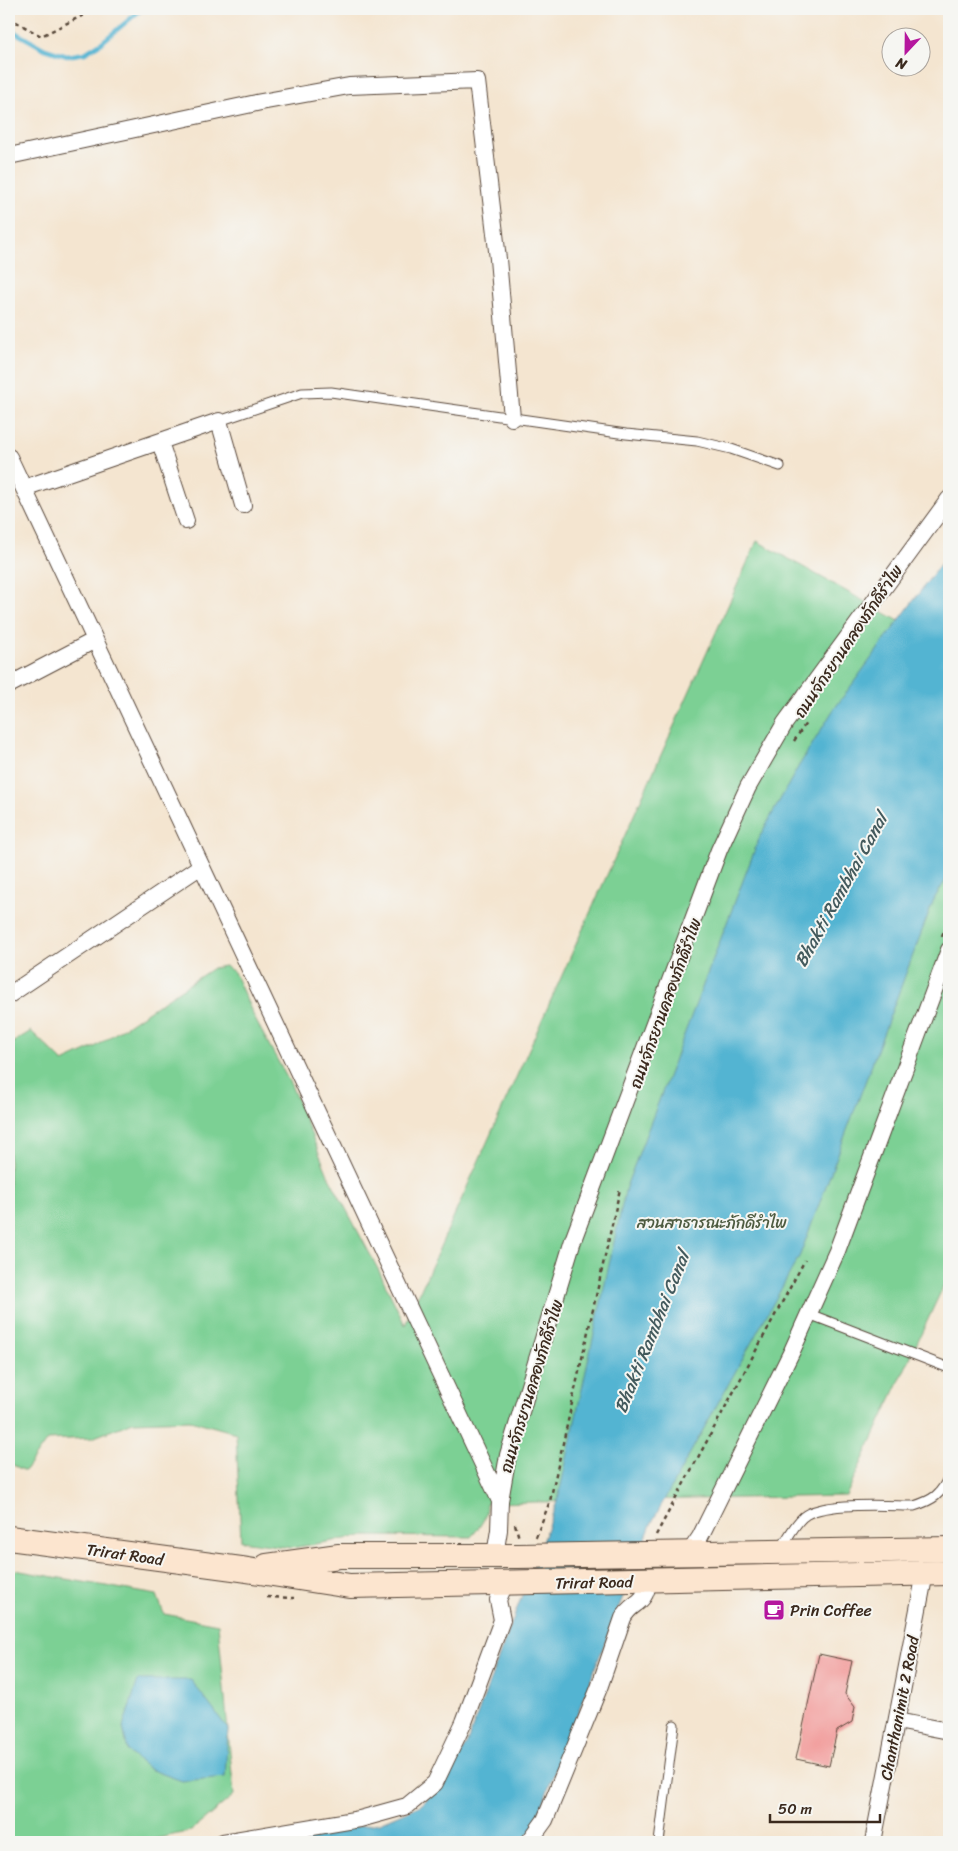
<svg xmlns="http://www.w3.org/2000/svg" width="958" height="1851" font-family="Sriracha,'Playpen Sans Thai',sans-serif">
  <rect width="100%" height="100%" fill="#f6f6f2"/>
  <filter id="ink" filterUnits="userSpaceOnUse"><feTurbulence type="fractalNoise" baseFrequency=".02" numOctaves="2"/><feDisplacementMap in="SourceGraphic" scale="10" xChannelSelector="R" yChannelSelector="G"/><feConvolveMatrix kernelMatrix="1 2 1 2 8 2 1 2 1" color-interpolation-filters="sRGB"/></filter>
  <filter id="wash" filterUnits="userSpaceOnUse"><feTurbulence type="fractalNoise" baseFrequency=".0096" numOctaves="4" result="noise"/><feDisplacementMap in="SourceGraphic" scale="20" xChannelSelector="R" yChannelSelector="G"/><feGaussianBlur stdDeviation="1.12" result="paint"/><feColorMatrix in="noise" values="0 0 0 0 0 0 0 0 0 0 0 0 0 0 0 0 0 1.4 0 .05"/><feComposite in="paint" operator="in"/></filter>
  <g filter="url(#wash)">
    <rect width="100%" height="100%" fill="#f4e5d0"/>
    <path fill="#7bd094" stroke="#5b7d59" d="M757 541 949 649V1274L846 1496 486 1503C490 1515 478 1529 471 1537L362 1536 292 1548 241 1541 236 1433 190 1420 133 1422 92 1438 47 1440 25 1471 9 1463V1045L31 1031 63 1062 95 1047 213 968 225 966 234 972 255 1019 291 1085 328 1175 379 1271 405 1325Z
      M9 1569 157 1595 164 1614 218 1624 234 1795 191 1831 141 1842H9Z"/>
    <path fill="#53b4d2" stroke="#476f78" d="M949 552V875L934 899 800 1255 652 1522 532 1830 521 1842H265L379 1823 421 1805 444 1783 466 1745 558 1499 626 1187 760 836 797 769 832 712Z
      M138 1680H191L228 1729 225 1777 182 1781 149 1769 128 1752 123 1727Z"/>
    <g fill="none" stroke-linecap="round" stroke-linejoin="round">
      <path stroke="#53b4d2" stroke-width="4.5" d="M9 29 45 49 67 56 85 53 101 43 142 9"/>
    </g>
    <g id="blocks">
      <path fill="#f29c9b" d="M819 1654 852 1661 845 1694 855 1707 852 1722 837 1731 829 1766 796 1759Z"/>
    </g>
  </g>
  <g filter="url(#ink)">
    <use href="#blocks" fill-opacity="0" stroke="#574639" stroke-width="1"/>
    <g fill="none" stroke-linecap="round" stroke-linejoin="round">
      <g stroke="#574639" stroke-width="11">
        <path id="lane" d="M219 421 302 393 331 392 626 434 697 441 731 449 780 466
          M809 1314 949 1368
          M781 1549C787 1539 794 1525 803 1517 822 1501 888 1506 914 1506 933 1500 941 1495 949 1476
          M659 1842 674 1725"/>
      </g>
      <g stroke="#574639" stroke-width="18">
        <path id="street" d="M9 156 261 102 349 86 477 81 498 259 512 418
          M160 442 186 521
          M9 457 500 1501 499 1530 495 1555
          M24 488 219 421 243 505
          M9 685 95 640
          M9 995 201 866
          M500 1501 508 1455 573 1240 719 850 748 787 785 723 949 499
          M689 1553 700 1537 792 1351 837 1251 949 950
          M897 1721 949 1731
          M223 1842 360 1819 407 1806 435 1783 464 1722 502 1620 498 1600 505 1584
          M529 1842 545 1820 599 1688 623 1618C631 1601 646 1606 648 1581
          M873 1842 925 1573"/>
      </g>
      <g stroke="#574639" stroke-width="26">
        <path id="secondary" d="M9 1538 241 1569 350 1586 949 1573
          M267 1566 339 1556H518L949 1549"/>
      </g>
      <path stroke="#574639" stroke-width="2.5" stroke-dasharray="4 4" stroke-linecap="butt" d="M9 18 41 36 96 9
        M794 741 806 723
        M942 936 949 919
        M515 1524 519 1538
        M656 1535 805 1260
        M536 1537 550 1501 620 1189
        M267 1597 294 1598"/>
      <use href="#lane" stroke="#fff" stroke-width="9"/>
      <use href="#street" stroke="#fff" stroke-width="16"/>
      <use href="#secondary" stroke="#fce5cf" stroke-width="24"/>
    </g>
  </g>
  <defs>
    <g id="cafe-square" transform="scale(1.125)"><rect x="-9" y="-9" width="18" height="18" rx="4" fill="#b5179e" stroke="#f6f6f2"/><path d="M-5.5-4.5H6V0H3Q3 3.5 0 3.5H-2.5Q-5.5 3.5-5.5 0ZM3-3.2v2h1.7v-2ZM-6 4.5H4V6H-6Z" fill="#fff"/></g>
  </defs>
  <g fill-rule="evenodd">
    <use href="#cafe-square" x="774" y="1610"/>
  </g>
  <g text-anchor="middle" stroke-width="4" stroke-linejoin="round" paint-order="stroke">
    <g font-size="16" fill="#3b2a1e" stroke="#f6f6f2">
      <text transform="translate(848 641) rotate(-56)" y="6">ถนนจักรยานคลองภักดีรำไพ</text>
      <text transform="translate(665 1003) rotate(-70)" y="6">ถนนจักรยานคลองภักดีรำไพ</text>
      <text transform="translate(531 1386) rotate(-73)" y="6">ถนนจักรยานคลองภักดีรำไพ</text>
      <text transform="translate(125 1554) rotate(8)" y="6">Trirat Road</text>
      <text transform="translate(594 1582) rotate(-1)" y="6">Trirat Road</text>
      <text transform="translate(899 1708) rotate(-79)" y="6">Chanthanimit 2 Road</text>
    </g>
    <g font-size="16" fill="#4e5c41" stroke="#f6f6f2">
      <text x="712" y="1228">สวนสาธารณะภักดีรำไพ</text>
    </g>
    <g font-size="16" fill="#3b2a1e" stroke="#f6f6f2" text-anchor="start">
      <text x="790" y="1616">Prin Coffee</text>
    </g>
    <g font-size="18" font-style="italic" fill="#435a5d" stroke="#f6f6f2">
      <text transform="translate(841 890) rotate(-61)" y="6">Bhakti Rambhai Canal</text>
      <text transform="translate(652 1332) rotate(-68)" y="6">Bhakti Rambhai Canal</text>
    </g>
  </g>
  <rect width="958" height="1851" fill="none" stroke="#f6f6f2" stroke-width="30"/>
  <g transform="translate(906 52) rotate(202)"><circle r="24" fill="#f6f6f2" stroke="#aba49d"/>
  <path d="M0-4L9 19L0 12L-9 19Z" fill="#b5179e"/>
  <text y="-8" font-size="14" font-weight="bold" text-anchor="middle" fill="#3b2a1e">N</text>
  </g>
  <path d="M770 1814v8h110v-8" fill="none" stroke="#3b2a1e" stroke-width="2.5"/>
  <text x="778" y="1814" font-size="15" fill="#3b2a1e" stroke="#f6f6f2" stroke-width="4" paint-order="stroke">50 m</text>
</svg>
